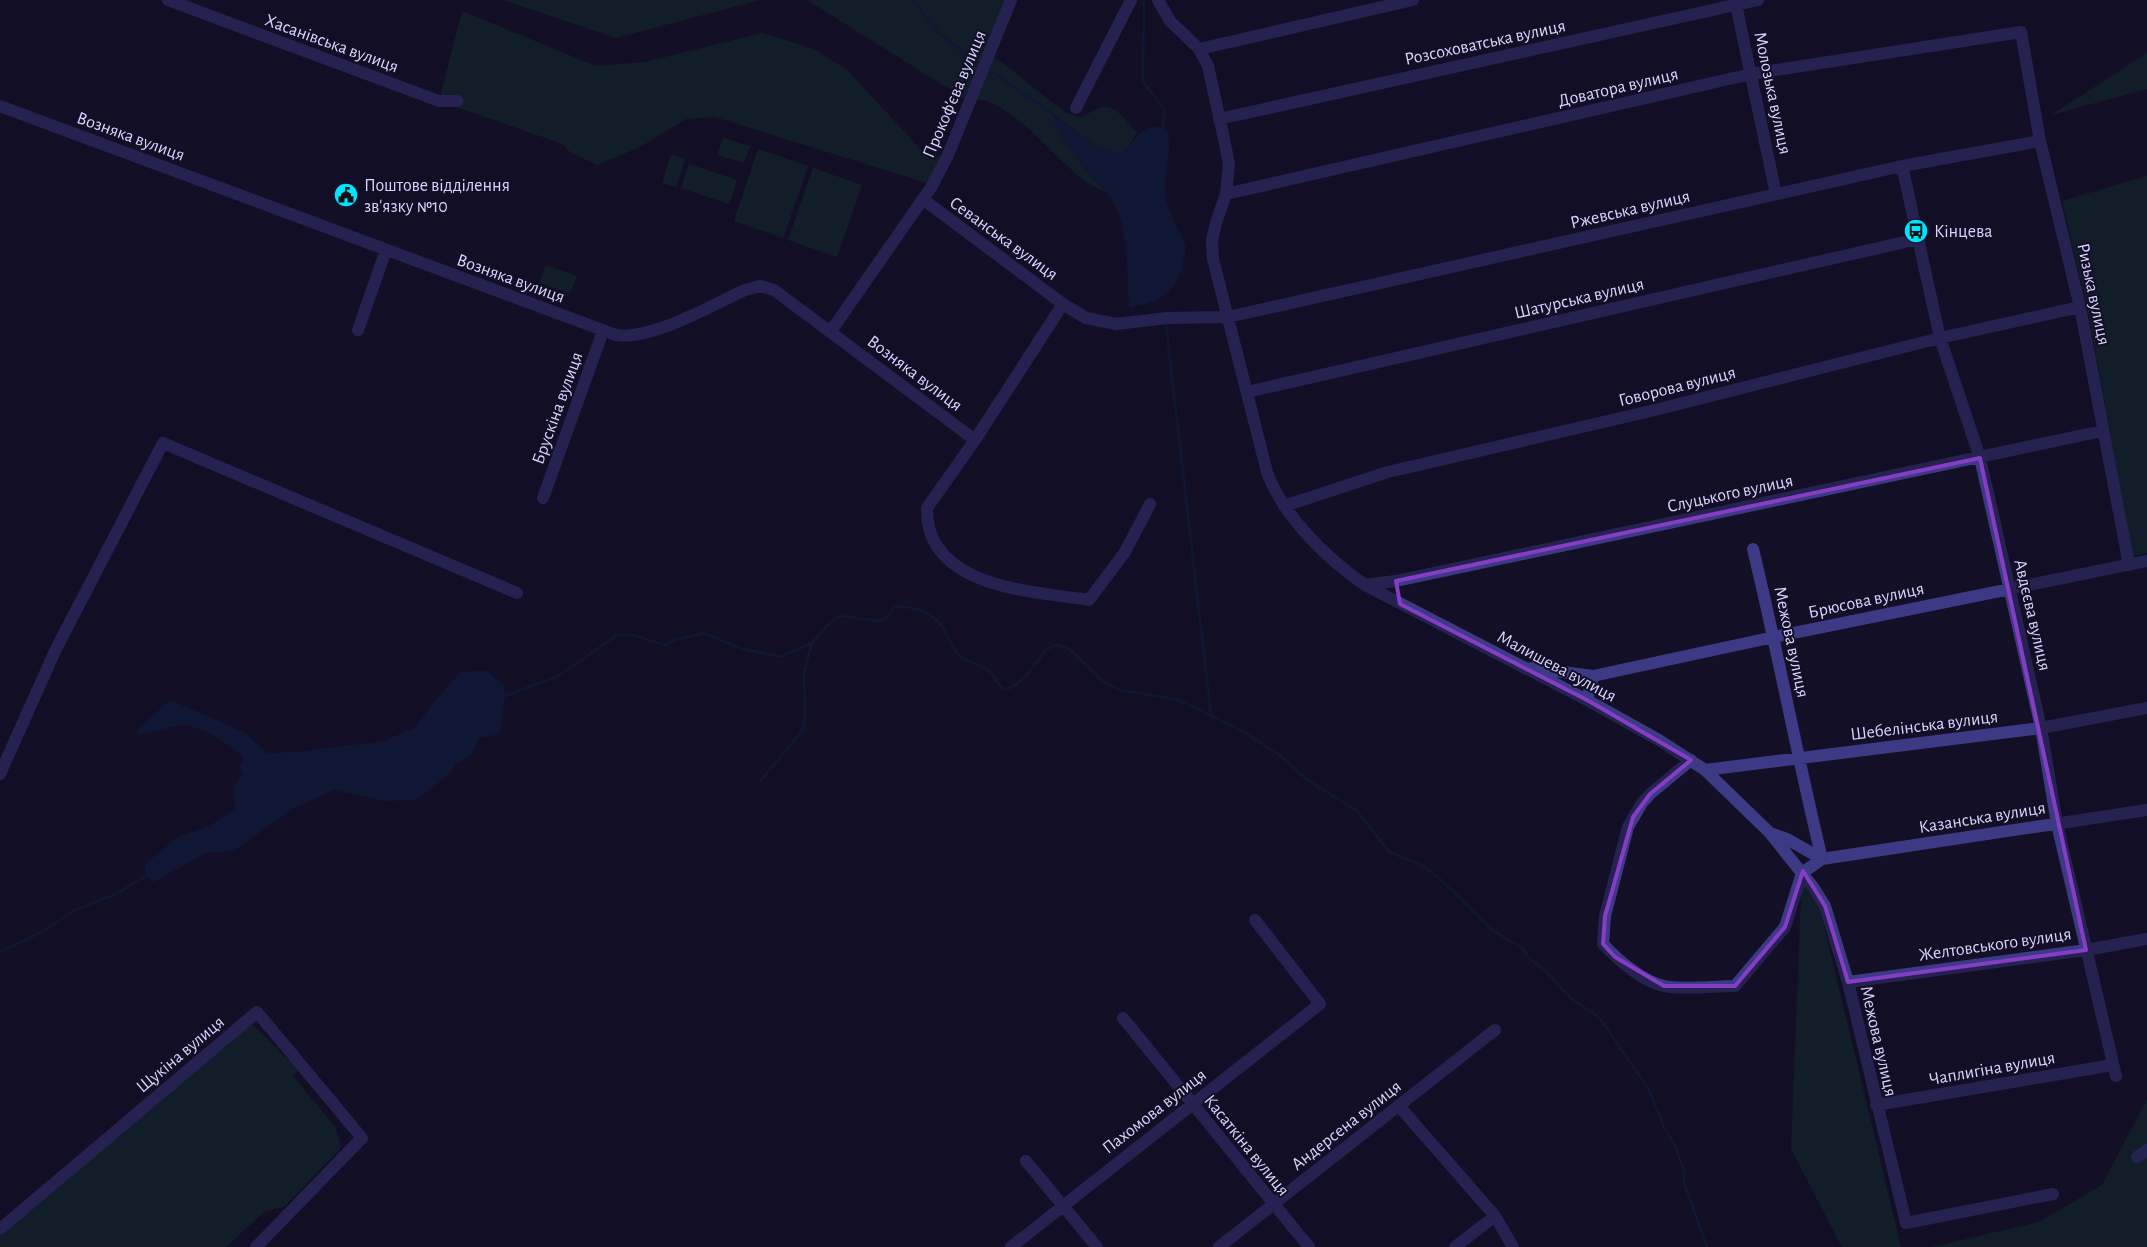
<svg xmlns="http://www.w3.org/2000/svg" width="2147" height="1247" font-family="'Alegreya Sans',sans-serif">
  <rect width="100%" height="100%" fill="#130f26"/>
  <path fill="#12302f" d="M503 0H760L616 38Z
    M807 0H1005L986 50 1066 113 1080 117C1088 115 1095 108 1103 107 1117 105 1129 125 1137 133L1124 152C1102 156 1071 127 1054 114 1063 144 1084 169 1106 192 1062 178 1013 90 967 100Z
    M462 11 596 66 645 62 762 33 814 49 847 70 925 154 942 157 930 184 715 117 686 119 640 147 597 165 570 152 563 144 439 101Z
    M2147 53V89L2051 115Z
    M723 138 750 146 744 163 717 155Z
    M758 149 808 166 783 238 734 221Z
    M671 154 685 159 676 187 662 183Z
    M689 164 737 180 729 204 681 188Z
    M813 168 862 185 837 257 788 240Z
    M2147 176V553L2133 556 2087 306 2062 201Z
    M546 265 577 276 570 293 539 283Z
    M1802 873 1819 905 1901 1247H1842L1791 1149Z
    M251 1023 298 1070 293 1076 336 1128 341 1148 284 1207 265 1211 226 1247H0V1236Z
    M2147 1099V1247H1932L2039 1222 2102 1185Z"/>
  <path fill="#0c2248" d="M1053 114C1070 127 1102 156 1124 152 1136 138 1146 119 1167 130 1174 152 1162 172 1165 194 1167 213 1178 227 1185 244 1187 249 1184 257 1183 263 1177 293 1158 303 1129 308 1127 277 1129 232 1115 205 1101 179 1055 144 1053 114Z
    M486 670 504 686 505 696 500 734 479 738 470 756 456 764 451 773 416 800 386 801 334 790 294 808 233 851 205 853 154 882 146 876 145 864 178 837 208 827 236 808 233 787 244 773 240 768 244 757 214 735 186 724 137 735 136 731 170 700 244 732 267 753 296 752 384 741 416 727 432 704 461 672Z"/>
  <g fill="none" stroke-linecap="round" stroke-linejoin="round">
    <path stroke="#0c2248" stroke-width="2.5" d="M912 0 939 33 978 64
      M1144 0 1143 82 1165 110 1162 130
      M994 73 1054 115
      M1166 325 1211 715
      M502 697 558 676 619 634C636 633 650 642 666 645L674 640 704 633 740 648 780 657 812 643
      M761 780 802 731 805 718 804 673 812 643 831 621 840 616 879 621 885 619 895 607C911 606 930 611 941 625 948 634 950 646 959 655 967 663 980 664 989 671 996 676 996 683 1003 689L1011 688 1026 676 1046 650 1056 645 1068 648 1104 682 1120 690 1179 700 1247 734 1281 756 1305 778 1358 812 1389 852 1421 865 1438 877 1492 930 1522 948 1530 959 1547 972 1570 998 1596 1015 1604 1024 1649 1090 1664 1127 1676 1148 1684 1171V1183L1707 1247
      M0 952 38 934 75 910 116 894 149 874"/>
    <path stroke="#3d3a85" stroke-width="12" d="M168 0 439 101H457
      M1158 0 1170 21 1199 49 1208 66 1224 139 1229 164 1226 194 1216 223 1212 241 1213 259 1267 472C1283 516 1326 558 1365 585L1587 700 1659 740 1705 770 1770 833 1813 887 1825 906 1848 982 1906 1223 2053 1194
      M1735 0 1776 194
      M1199 49 1413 0
      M0 106 616 335C650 341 712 305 745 290L760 286 774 290 975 440
      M1076 108 1131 0
      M1219 119 1758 0
      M1902 166 1940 338 1980 458 2041 728 2057 824 2116 1076
      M1226 194 1751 74 2021 32 2040 141 2080 307 2129 565
      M924 200 1063 304 1086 318 1116 324 1167 318 1228 317 1902 166 2040 141
      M1063 304 975 440 927 508C925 588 1032 591 1089 600L1125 552 1150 504
      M358 330 386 250
      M831 331 932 186 948 155 1011 0
      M1247 392 1918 239
      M543 498 603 331
      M1284 506 1388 472 1651 411 1940 338 2080 307
      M1753 549C1778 652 1797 756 1822 859
      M1365 585 1396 581 2102 431
      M1532 668 1593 676 1774 637 2147 561
      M1587 700 1593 676
      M1691 760 1650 794 1642 803 1628 827 1605 916 1603 944C1617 959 1643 982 1664 986 1678 990 1718 986 1735 986L1785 927 1802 873
      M1705 770 2041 728 2147 708
      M0 774 56 649 163 443 517 593
      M1770 833 1787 839 1822 859
      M1802 873 1822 859 2147 810
      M1848 982 2086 950 2147 939
      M1123 1018 1309 1247
      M1876 1105 2113 1065
      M1399 1106 1495 1216 1513 1247
      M2137 1157 2147 1150
      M1026 1161 1097 1247
      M0 1229 257 1012 362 1138 256 1247
      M1011 1247 1320 1004 1255 920
      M1219 1247 1495 1030
      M1455 1247 1495 1216"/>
  </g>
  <path d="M0 0H2147V1247H0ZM1980 458 2086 950 1848 982 1825 906 1803 871 1785 927 1735 986H1664L1615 957 1603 944 1605 916 1633 817 1650 794 1691 760 1587 700 1400 604 1396 581Z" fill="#130f26" fill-opacity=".55" fill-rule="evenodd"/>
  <path fill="none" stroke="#843dc5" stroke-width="4" stroke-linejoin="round" d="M1980 458 2086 950 1848 982 1825 906 1803 871 1785 927 1735 986H1664L1615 957 1603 944 1605 916 1633 817 1650 794 1691 760 1587 700 1400 604 1396 581Z"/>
  <defs>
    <g id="civic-disc" transform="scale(1.25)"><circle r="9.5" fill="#00e5ff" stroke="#130f26"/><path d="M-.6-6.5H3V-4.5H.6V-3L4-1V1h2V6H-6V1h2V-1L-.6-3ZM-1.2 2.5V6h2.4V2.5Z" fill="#111"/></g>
    <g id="bus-disc" transform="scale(1.25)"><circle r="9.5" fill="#00e5ff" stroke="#130f26"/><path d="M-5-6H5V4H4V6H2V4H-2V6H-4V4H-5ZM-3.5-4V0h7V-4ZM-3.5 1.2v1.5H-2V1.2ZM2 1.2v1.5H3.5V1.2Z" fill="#111"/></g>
  </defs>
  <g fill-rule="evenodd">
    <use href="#civic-disc" x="346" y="195"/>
    <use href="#bus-disc" x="1916" y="231"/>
  </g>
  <g text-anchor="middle" stroke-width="4" stroke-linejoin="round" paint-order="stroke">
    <g font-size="18" fill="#d9d4ff" stroke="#130f26">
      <text transform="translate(1485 42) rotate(-12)" y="6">Розсоховатська вулиця</text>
      <text transform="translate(332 43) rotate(20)" y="6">Хасанівська вулиця</text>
      <text transform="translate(1618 87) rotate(-13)" y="6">Доватора вулиця</text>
      <text transform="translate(1773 93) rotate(78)" y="6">Молозька вулиця</text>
      <text transform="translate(954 94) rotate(-67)" y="6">Прокоф’єва вулиця</text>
      <text transform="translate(131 136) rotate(20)" y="6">Возняка вулиця</text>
      <text transform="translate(1630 209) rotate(-13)" y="6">Ржевська вулиця</text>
      <text transform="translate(1004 238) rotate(36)" y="6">Севанська вулиця</text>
      <text transform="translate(511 278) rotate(20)" y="6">Возняка вулиця</text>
      <text transform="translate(2094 294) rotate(78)" y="6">Ризька вулиця</text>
      <text transform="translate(1579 298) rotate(-13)" y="6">Шатурська вулиця</text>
      <text transform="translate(915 373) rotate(37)" y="6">Возняка вулиця</text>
      <text transform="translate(1677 386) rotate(-14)" y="6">Говорова вулиця</text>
      <text transform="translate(557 408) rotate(-70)" y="6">Брускіна вулиця</text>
      <text transform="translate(1730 493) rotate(-12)" y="6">Слуцького вулиця</text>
      <text transform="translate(1866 600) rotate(-12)" y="6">Брюсова вулиця</text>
      <text transform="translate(2033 615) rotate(77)" y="6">Авдєєва вулиця</text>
      <text transform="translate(1792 642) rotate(78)" y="6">Межова вулиця</text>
      <text transform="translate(1557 666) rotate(28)" y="6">Малишева вулиця</text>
      <text transform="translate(1924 725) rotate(-7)" y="6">Шебелінська вулиця</text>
      <text transform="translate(1982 817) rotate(-9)" y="6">Казанська вулиця</text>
      <text transform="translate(1995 944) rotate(-8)" y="6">Желтовського вулиця</text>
      <text transform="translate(1879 1041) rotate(77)" y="6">Межова вулиця</text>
      <text transform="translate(180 1054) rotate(-40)" y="6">Щукіна вулиця</text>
      <text transform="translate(1992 1068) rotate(-10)" y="6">Чаплигіна вулиця</text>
      <text transform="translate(1154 1111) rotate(-38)" y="6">Пахомова вулиця</text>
      <text transform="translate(1346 1125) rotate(-38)" y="6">Андерсена вулиця</text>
      <text transform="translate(1247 1145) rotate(51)" y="6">Касаткіна вулиця</text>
    </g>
    <g font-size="18" fill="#d9d4ff" stroke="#130f26" text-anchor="start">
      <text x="364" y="191">Поштове відділення<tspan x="364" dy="21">зв'язку №10</tspan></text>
      <text x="1934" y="237">Кінцева</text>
    </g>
  </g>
</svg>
